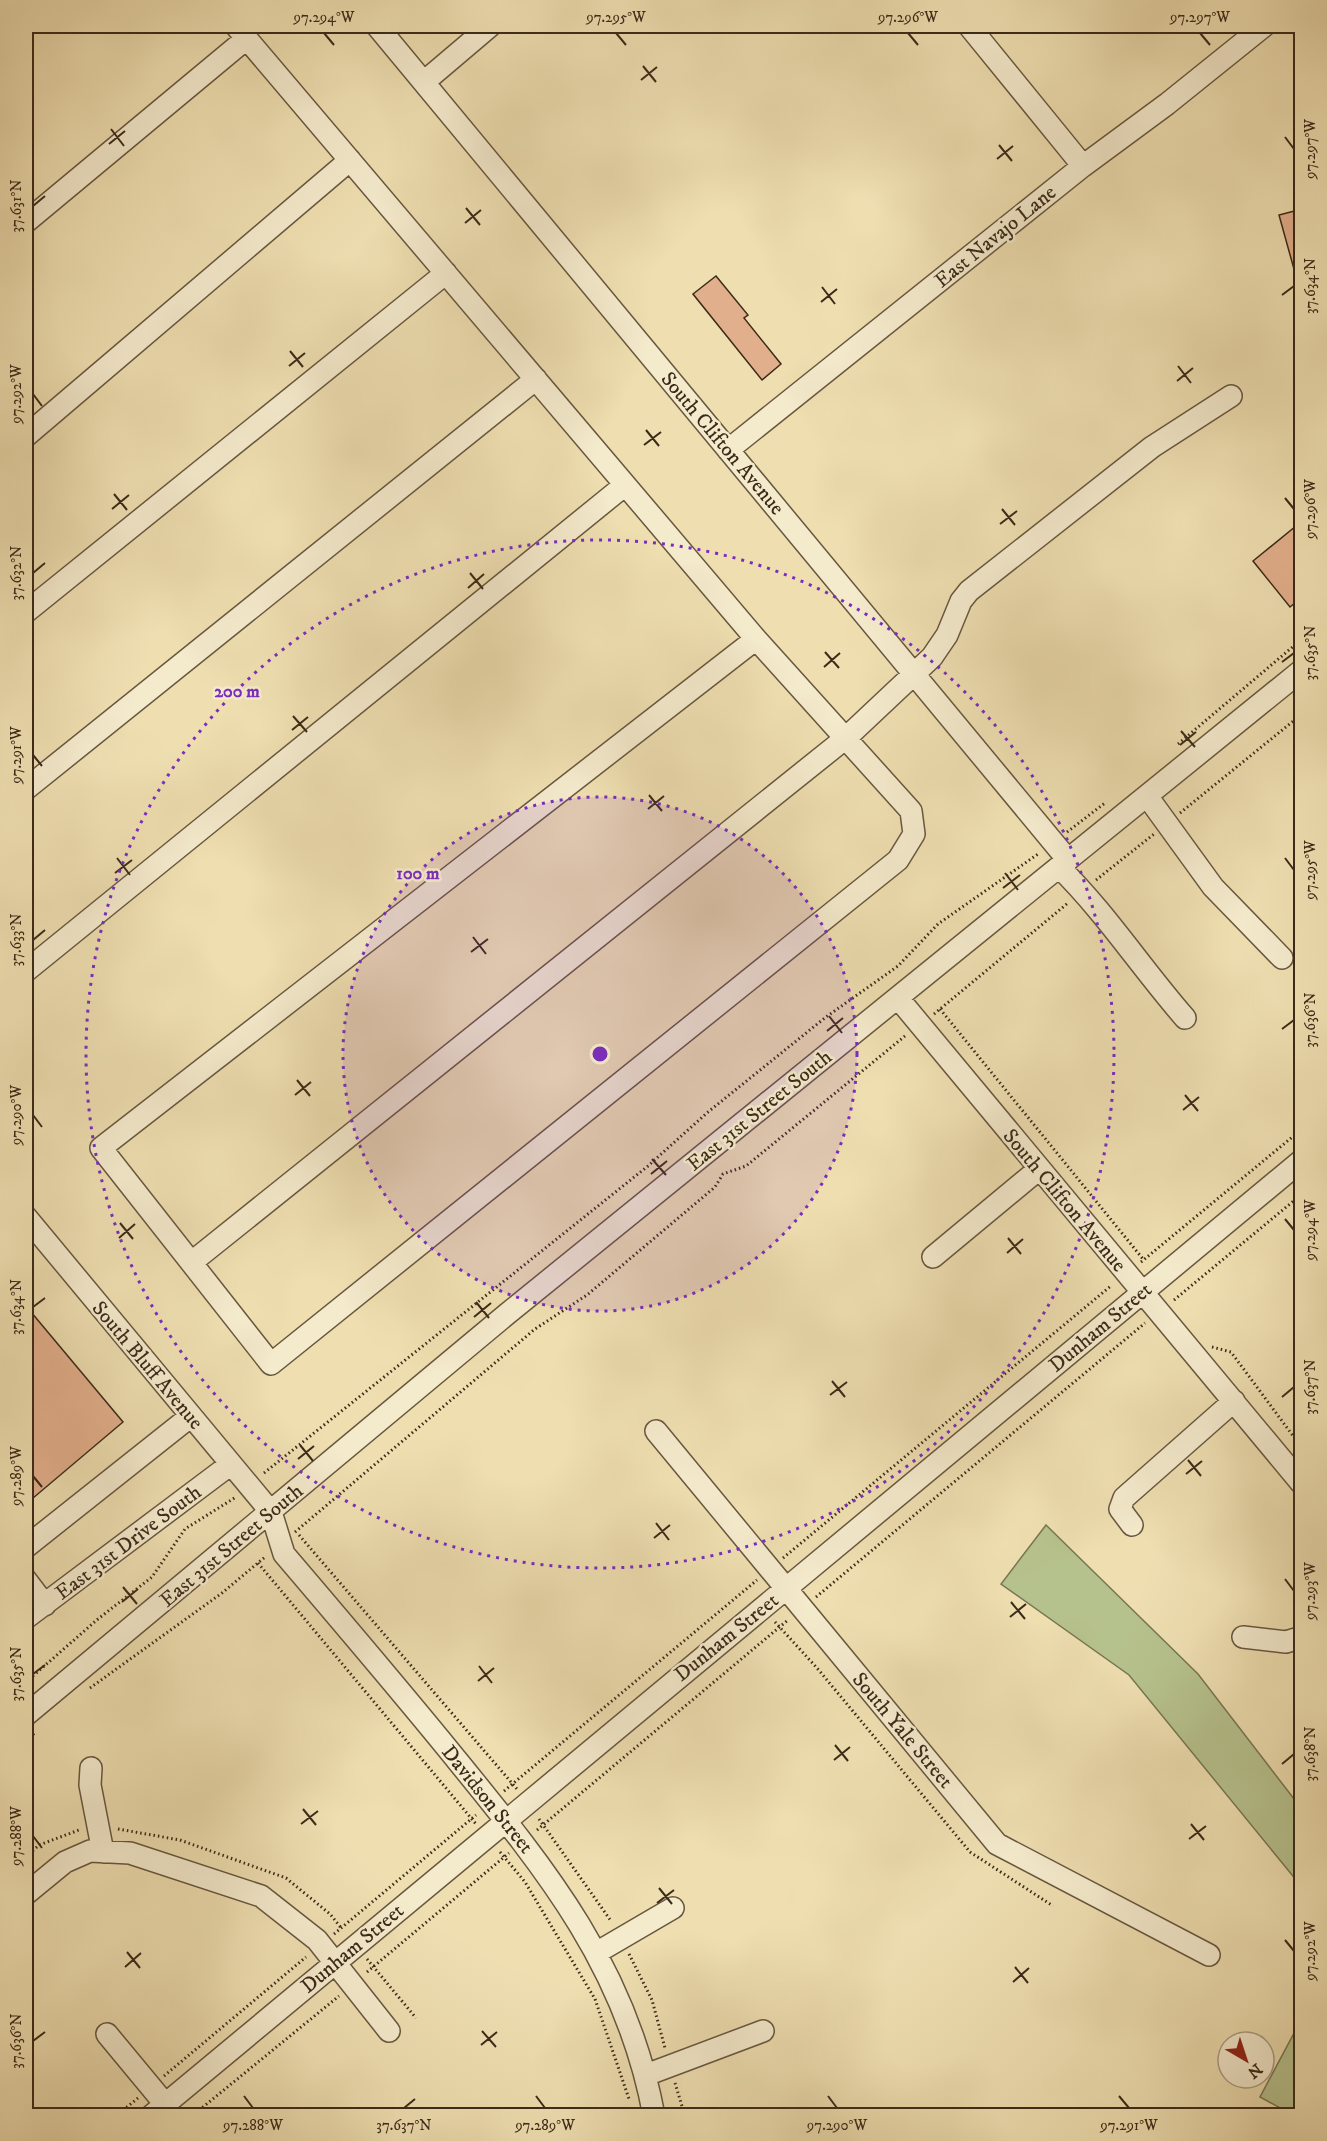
<svg xmlns="http://www.w3.org/2000/svg" width="1327" height="2141" font-family="'IM FELL DW Pica',serif">
  <rect width="100%" height="100%" fill="#eedeb0"/>
  <filter id="stains"><feTurbulence type="fractalNoise" baseFrequency=".00333" numOctaves="4"/><feColorMatrix values="0 0 0 0 .2 0 0 0 0 .09 0 0 0 0 .02 0 0 0 .5 -.17"/></filter>
  <radialGradient id="worn" r=".72"><stop offset=".6" stop-color="#630" stop-opacity="0"/><stop offset="1" stop-color="#630" stop-opacity=".3"/></radialGradient>
  <path fill="#b6c28d" stroke="#787653" stroke-width="1.5" d="M1046 1525 1198 1674 1301 1808V1886L1129 1675 1001 1584Z
    M1301 2020V2115H1293L1260 2097Z"/>
  <path fill="#e2af8c" stroke="#3b2a19" stroke-width="1.5" d="M1302 209V280H1297L1279 215Z
    M716 276 748 315 744 318 781 364 762 380 693 294Z
    M1296 526 1302 533V597L1290 607 1253 561Z
    M26 1306 123 1422 26 1504Z"/>
  <g fill="none" stroke-linecap="round" stroke-linejoin="round">
    <g stroke="#68573f" stroke-width="24">
      <path id="minor" d="M236 26 756 639 911 811 914 834 898 860 271 1364 101 1148 756 639
        M377 26 1068 860
        M969 26 1083 166
        M424 82 490 26
        M26 222 246 39
        M26 436 350 160
        M728 450 1083 166 1167 104 1264 26
        M26 612 446 273
        M26 789 536 379
        M1147 796 1213 887 1282 958
        M1059 867C1106 913 1142 969 1185 1018
        M26 971 625 485
        M898 998 1302 1484
        M26 1217 271 1512 284 1554C342 1622 400 1690 456 1759 548 1872 627 1969 654 2116
        M933 1257 1039 1169
        M192 1262 847 737 932 657 947 635 961 601 969 591 1152 447 1231 396
        M656 1431 997 1844 1209 1955
        M1132 1525 1120 1509 1124 1498 1234 1401
        M26 1547 191 1416
        M26 1580 45 1605
        M26 1618 231 1464
        M1243 1637 1286 1642 1302 1637
        M26 1715 507 1314 1302 670
        M91 1768 90 1785 103 1852
        M26 1894 65 1862 90 1851 130 1853 261 1896 317 1940 389 2031
        M596 1953 673 1908
        M107 2034 165 2104
        M646 2075 763 2031
        M151 2116 1302 1160"/>
    </g>
    <path stroke="#3b2a19" stroke-width="3" stroke-dasharray="1.5 3" stroke-linecap="butt" d="M1178 744 1302 639
      M1180 813 1302 714
      M1067 832 1105 803
      M1096 880 1154 834
      M940 1009 1143 1259
      M934 1014 1068 903
      M1141 1262 1302 1129
      M1174 1300 1302 1194
      M1212 1347 1231 1352 1302 1448
      M264 1473 648 1166 708 1112 826 1017 898 966 938 924 1038 854
      M295 1532 535 1329 587 1295 715 1187 723 1174 746 1166 905 1036
      M299 1535 517 1789
      M783 1558 1112 1285
      M258 1563 476 1824
      M816 1597 1145 1323
      M775 1622 817 1668 970 1852 1053 1906
      M26 1682 98 1619 152 1577 185 1529 236 1497
      M90 1688 222 1593 265 1557
      M26 1740 36 1732
      M504 1791 757 1580
      M539 1819 611 1921
      M118 1829 180 1840 286 1878 330 1914 342 1929
      M537 1830 788 1620
      M500 1852 525 1882 595 1999 629 2099
      M26 1857 39 1845 79 1830
      M334 1934 476 1815
      M629 1954 652 2000 665 2048
      M367 1959 416 2018
      M367 1972 509 1853
      M164 2076 306 1957
      M675 2083 685 2116
      M116 2116 138 2098
      M192 2116 339 1996"/>
    <use href="#minor" stroke="#f4eacc" stroke-width="21"/>
  </g>
  <path fill="none" stroke="#3b2a19" stroke-width="2" d="M324 33 334 45M616 33 626 45M908 33 918 45M1200 33 1210 45M643 66 656 82M641 80 657 67M111 129 124 146M1285 137 1294 149M109 144 125 131M999 145 1012 161M997 159 1013 146M33 206 45 196M466 208 480 225M465 223 481 210M822 287 835 304M1282 295 1294 286M821 302 837 289M290 351 303 367M289 366 305 353M1178 366 1191 383M1177 381 1193 368M33 394 42 406M646 430 659 446M644 445 661 432M114 494 127 510M1285 498 1294 509M112 509 129 495M1002 509 1015 525M1000 524 1017 511M33 573 45 563M470 573 483 589M468 588 484 574M825 652 839 668M1282 662 1294 653M824 667 840 653M293 716 307 732M292 730 308 717M1181 731 1195 747M1180 745 1196 732M33 755 42 766M649 795 662 811M648 809 664 796M117 858 130 875M1285 858 1294 870M115 873 132 860M1005 873 1018 890M1003 888 1020 875M473 937 486 954M33 940 45 930M471 952 488 939M829 1016 842 1033M1282 1029 1294 1020M827 1031 843 1018M297 1080 310 1096M295 1095 311 1082M1185 1095 1198 1111M1183 1110 1199 1097M33 1115 42 1127M652 1159 666 1175M651 1174 667 1161M1285 1219 1294 1230M120 1223 133 1239M119 1238 135 1224M1008 1238 1021 1254M1007 1253 1023 1239M476 1302 489 1318M33 1307 45 1298M474 1317 491 1303M832 1381 845 1397M830 1395 847 1382M1282 1397 1294 1387M300 1445 313 1461M298 1459 314 1446M1188 1460 1201 1476M1186 1474 1202 1461M33 1476 42 1487M656 1523 669 1540M654 1538 670 1525M1285 1579 1294 1591M123 1587 137 1604M122 1602 138 1589M1011 1602 1025 1619M1010 1617 1026 1604M479 1666 492 1683M33 1674 45 1665M478 1681 494 1668M835 1745 848 1761M834 1760 850 1747M1282 1764 1294 1754M303 1809 316 1825M301 1824 318 1811M1191 1824 1204 1840M33 1836 42 1848M1189 1839 1206 1826M659 1888 672 1904M657 1903 674 1890M1285 1940 1294 1951M127 1952 140 1968M125 1967 141 1953M1015 1967 1028 1983M1013 1982 1029 1968M482 2031 496 2047M33 2041 45 2032M481 2045 497 2032M244 2096 253 2108M536 2096 545 2108M828 2096 837 2108M1119 2096 1129 2108M404 2108 415 2099"/>
  <circle cx="600" cy="1054" r="257" fill="#7b2cbf" fill-opacity=".12"/>
  <g fill="none" stroke="#7b2cbf" stroke-width="3" stroke-dasharray="3 6">
    <circle cx="600" cy="1054" r="257"/>
    <circle cx="600" cy="1054" r="514"/>
  </g>
  <g text-anchor="middle" stroke-width="5" stroke-linejoin="round" paint-order="stroke">
    <g font-size="21" fill="#3b2a19" stroke="#f4eacc">
      <text transform="translate(995 236) rotate(-39)" y="7">East Navajo Lane</text>
      <text transform="translate(723 443) rotate(50)" y="7">South Clifton Avenue</text>
      <text transform="translate(759 1110) rotate(-39)" y="7">East 31st Street South</text>
      <text transform="translate(1065 1200) rotate(50)" y="7">South Clifton Avenue</text>
      <text transform="translate(1100 1327) rotate(-40)" y="7">Dunham Street</text>
      <text transform="translate(148 1365) rotate(50)" y="7">South Bluff Avenue</text>
      <text transform="translate(128 1542) rotate(-37)" y="7">East 31st Drive South</text>
      <text transform="translate(231 1545) rotate(-40)" y="7">East 31st Street South</text>
      <text transform="translate(726 1637) rotate(-39)" y="7">Dunham Street</text>
      <text transform="translate(903 1730) rotate(50)" y="7">South Yale Street</text>
      <text transform="translate(488 1799) rotate(51)" y="7">Davidson Street</text>
      <text transform="translate(352 1948) rotate(-40)" y="7">Dunham Street</text>
    </g>
  </g>
  <circle cx="600" cy="1054" r="9" fill="#7b2cbf" stroke="#f4eacc" stroke-width="3"/>
  <g font-size="18" text-anchor="middle" font-weight="bold" fill="#7b2cbf" stroke="#f4eacc" stroke-width="5" stroke-linejoin="round" paint-order="stroke">
    <text x="237" y="697">200 m</text>
    <text x="418" y="879">100 m</text>
  </g>
  <rect width="1327" height="2141" fill="none" stroke="#eedeb0" stroke-width="66"/>
  <g transform="translate(1246 2060) rotate(141)"><circle r="28" fill="#f4eacc" stroke="#aa9d84" stroke-width="1.5"/>
  <path d="M0-4.5L10 22L0 15L-10 22Z" fill="#8f2418"/>
  <text y="-9" font-size="16" font-weight="bold" text-anchor="middle" fill="#3b2a19">N</text>
  </g>
  <rect x="33" y="33" width="1261" height="2075" fill="none" stroke="#3b2a19" stroke-width="2"/>
  <g font-size="15" text-anchor="middle" fill="#3b2a19">
    <text x="324" y="22">97.294°W</text>
    <text x="616" y="22">97.295°W</text>
    <text x="908" y="22">97.296°W</text>
    <text x="1200" y="22">97.297°W</text>
    <text transform="translate(1310 149) rotate(-90)" y="5">97.297°W</text>
    <text transform="translate(16 206) rotate(-90)" y="5">37.631°N</text>
    <text transform="translate(1310 286) rotate(-90)" y="5">37.634°N</text>
    <text transform="translate(16 394) rotate(-90)" y="5">97.292°W</text>
    <text transform="translate(1310 509) rotate(-90)" y="5">97.296°W</text>
    <text transform="translate(16 573) rotate(-90)" y="5">37.632°N</text>
    <text transform="translate(1310 653) rotate(-90)" y="5">37.635°N</text>
    <text transform="translate(16 755) rotate(-90)" y="5">97.291°W</text>
    <text transform="translate(1310 870) rotate(-90)" y="5">97.295°W</text>
    <text transform="translate(16 940) rotate(-90)" y="5">37.633°N</text>
    <text transform="translate(1310 1020) rotate(-90)" y="5">37.636°N</text>
    <text transform="translate(16 1115) rotate(-90)" y="5">97.290°W</text>
    <text transform="translate(1310 1230) rotate(-90)" y="5">97.294°W</text>
    <text transform="translate(16 1307) rotate(-90)" y="5">37.634°N</text>
    <text transform="translate(1310 1387) rotate(-90)" y="5">37.637°N</text>
    <text transform="translate(16 1476) rotate(-90)" y="5">97.289°W</text>
    <text transform="translate(1310 1591) rotate(-90)" y="5">97.293°W</text>
    <text transform="translate(16 1674) rotate(-90)" y="5">37.635°N</text>
    <text transform="translate(1310 1754) rotate(-90)" y="5">37.638°N</text>
    <text transform="translate(16 1836) rotate(-90)" y="5">97.288°W</text>
    <text transform="translate(1310 1951) rotate(-90)" y="5">97.292°W</text>
    <text transform="translate(16 2041) rotate(-90)" y="5">37.636°N</text>
    <text x="253" y="2130">97.288°W</text>
    <text x="404" y="2130">37.637°N</text>
    <text x="545" y="2130">97.289°W</text>
    <text x="837" y="2130">97.290°W</text>
    <text x="1129" y="2130">97.291°W</text>
  </g>
  <rect width="100%" height="100%" filter="url(#stains)"/>
  <rect width="100%" height="100%" fill="url(#worn)"/>
</svg>
